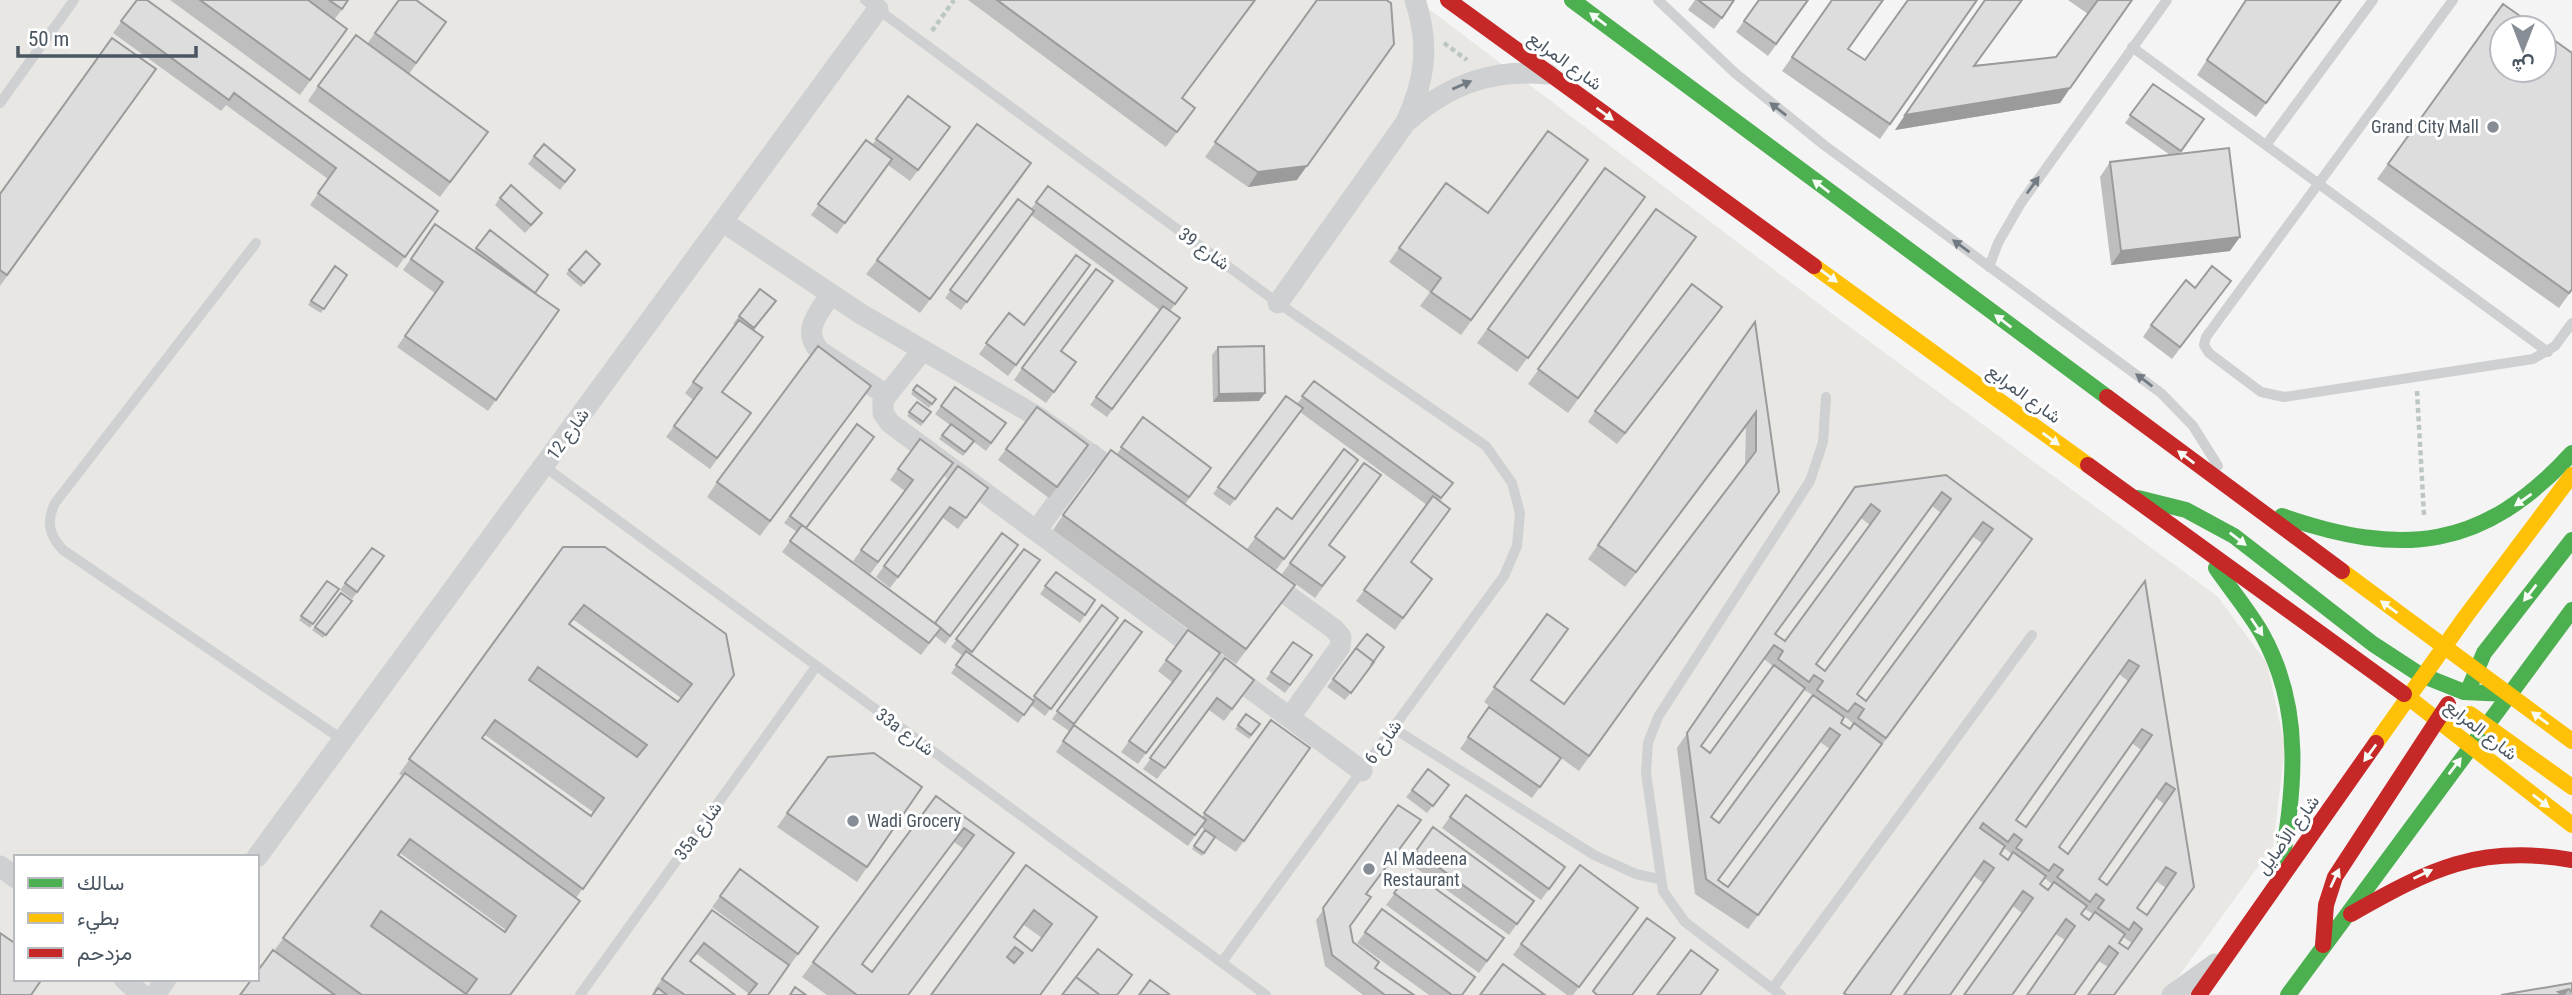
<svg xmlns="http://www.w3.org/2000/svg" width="2572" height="995" font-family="'Roboto Condensed',Vazirmatn,sans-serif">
  <rect width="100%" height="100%" fill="#f4f4f4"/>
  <path fill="#e8e7e3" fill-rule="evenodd" d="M0 0H1417L1847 325 2217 596 2267 663 2285 747 2273 846 2165 995H0ZM16 857H257V979H16Z"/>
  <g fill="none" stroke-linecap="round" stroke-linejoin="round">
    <path stroke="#bcc7c4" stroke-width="4.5" stroke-dasharray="5 3.5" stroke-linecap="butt" d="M932 31 954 0
      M1444 43 1467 60
      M2417 391 2424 515"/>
    <path stroke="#ced0d2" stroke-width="10" d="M865 0 1278 303 1486 446 1512 483 1520 513 1517 546 1504 576 1222 962
      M1658 0 1735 73 1824 145 2161 393 2193 426 2218 466
      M2453 0 2206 337 2204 345 2209 353 2261 392 2284 397 2533 359 2555 346 2572 323
      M2132 47 2548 352
      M0 103 74 0
      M2266 145 2373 0
      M256 243 55 503C46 522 49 535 63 550L343 740
      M1989 267 1998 243 2021 203 2167 0
      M545 467 1266 995
      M1393 728 1594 855 1636 874 1659 879
      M1773 988 2032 635
      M580 995 815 668
      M1781 995 1685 922 1663 891 1646 773 1648 743 1658 717 1810 481 1823 442 1826 397"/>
    <path stroke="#ced0d2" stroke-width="21" d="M1410 119C1451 83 1494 69 1548 74
      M723 222 861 314 1038 417 1125 478
      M831 294C819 312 800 332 821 352L885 394
      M1278 303 1406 122C1425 81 1430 44 1415 0
      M922 351 883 400V413L890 423 1362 771
      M1036 531 1092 454
      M1265 579 1334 629 1341 637 1340 647 1290 717
      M257 857 878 9
      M0 866 16 878
      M124 979 142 995
      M155 995 166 979
      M2172 995 2215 964"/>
    <path stroke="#4caf50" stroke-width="16" d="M1572 0 2107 397
      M2138 498 2186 510 2234 536 2373 644 2419 674 2464 692 2508 694
      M2282 516C2403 558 2483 550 2572 453
      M2216 568C2231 590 2249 611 2262 634 2305 711 2294 791 2280 874
      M2470 686 2484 653 2572 540
      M2288 995 2572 610"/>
    <path stroke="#ffc107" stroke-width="16" d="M1814 266 2088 465
      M2342 571 2572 741
      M2404 694 2572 825
      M2470 714 2572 787
      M2376 743 2466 616 2572 475"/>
    <path stroke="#c62828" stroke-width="16" d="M1448 0 1814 266
      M2107 397 2342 571
      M2088 465 2404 694
      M2351 914C2430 869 2479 844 2572 860
      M2323 945 2326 905 2335 877 2448 704
      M2199 995 2376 743"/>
  </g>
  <path fill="#bebebf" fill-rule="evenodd" d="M137 0 438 211 397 268 310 205 328 179 226 105 221 111 113 33Z
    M170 0H349L334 20 347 29 300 95Z
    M399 0 446 22 409 74 488 132 440 197 308 101 318 86 367 44Z
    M968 0H1255L1182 99 1195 108 1166 147Z
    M1317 0 1297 180 1248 187 1205 157Z
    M1695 0H1735L1714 29 1688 10Z
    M1759 0H1809L1768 56 1736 32Z
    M1832 0 1849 49 1865 60 1977 0 1880 139 1782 71Z
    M1985 0 1975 65 2056 57 2088 14 2068 0H2132L2060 103 1895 130Z
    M2246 0H2341L2256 117 2197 75Z
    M2503 4 2572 290 2559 308 2377 179Z
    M156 69 0 286V194Z
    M2153 84 2204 119 2179 154 2230 251 2111 265 2100 177 2110 162 2170 155 2125 123Z
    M908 96 950 127 910 181 888 165 837 234 811 215 866 140 872 145Z
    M534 156 575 170 560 190 528 164Z
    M1588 160 1461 335 1420 306 1430 292 1389 262 1446 183 1488 213Z
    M1605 168 1645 197 1517 372 1477 343Z
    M1021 178 920 313 866 274 877 260Z
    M1048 186 1187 288 1170 311 1180 318 1107 417 1090 405 1160 310 1031 215 961 310 945 298 1018 199 1031 209Z
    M500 198 537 220 525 233 495 205Z
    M1656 209 1696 237 1568 413 1528 384Z
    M435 224 474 251 490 230 535 293 559 310 488 411 397 347 435 293 403 270Z
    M335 266 347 275 321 313 308 305Z
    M598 267 581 287 566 274 569 270Z
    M1082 276 1008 376 979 354 1009 313 1024 325Z
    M2195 288 2223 292 2172 359 2143 337 2151 325Z
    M776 301 754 330 722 392 751 413 710 469 666 437 693 400 685 393 735 325 733 324 739 316Z
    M1714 318 1617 444 1588 422 1595 411Z
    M1755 322 1779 492 1579 771 1484 702 1547 614 1531 680 1564 704 1745 464 1746 427 1625 587 1588 559Z
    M1218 347 1259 401 1213 402 1212 355Z
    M1061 352 1076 362 1046 403 1014 380 1022 368Z
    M1314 381 1453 483 1440 501 1411 563 1432 579 1395 630 1356 601 1427 505 1300 412 1230 506 1213 494 1286 396 1297 404Z
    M917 385 936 399 929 408 911 394Z
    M871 386 760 536 707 497 717 482Z
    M955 387 1006 423 986 451 974 442 963 456 939 439 950 425 935 414Z
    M917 402 931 412 921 426 907 416Z
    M1037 407 1088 445 1049 498 998 460Z
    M1143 417 1211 468 1185 504 1284 600 1236 664 1053 530 1063 515 1117 454Z
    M857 424 806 528 935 623 1018 545 945 644 935 636 921 655 782 552 797 532 784 523Z
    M920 439 945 474 870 574 853 561 905 491 890 480Z
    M1364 463 1330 546 1345 557 1315 598 1282 574Z
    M958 466 988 488 958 529 943 518 890 588 876 577Z
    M1350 471 1276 570 1247 549 1277 508 1292 519Z
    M1946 475 2032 539 1748 929 1695 894 1677 748 1855 487ZM1932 506 1941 513 1825 671 1816 664ZM1861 518 1870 525 1785 641 1775 634ZM1973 537 1982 543 1866 701 1857 694ZM1764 659 1773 666 1710 753 1701 746ZM1804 690 1813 695 1719 823 1711 818ZM1845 717 1854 724 1850 729 1841 723ZM1820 742 1830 749 1728 887 1718 880Z
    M563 547 734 675 576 898 511 995H240L274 951 403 776 399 774ZM574 620 681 698 678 702 570 624ZM485 735 593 812 591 816 482 738ZM400 853 506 930 505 932 398 855Z
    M1024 549 1040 560 971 654 1032 700 1102 605 1118 618 1045 716 1031 705 1018 723 951 673 963 656 951 647Z
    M384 556 352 599 340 590 345 583Z
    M1056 572 1095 600 1080 623 1040 594Z
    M327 581 339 589 310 628 299 620Z
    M2145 581 2194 887 2108 967 2022 913 1974 876 1890 995H1843ZM2119 674 2128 681 2026 827 2016 820ZM2132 743 2141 750 2068 854 2059 847ZM2156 798 2164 804 2107 885 2099 879ZM2004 848 2012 854 2008 860 2000 854ZM2044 878 2052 884 2048 890 2040 884ZM2156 881 2166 888 2147 915 2137 908ZM2085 909 2093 914 2089 920 2081 914ZM2123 937 2132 943 2128 949 2119 943Z
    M341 593 352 601 323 638 312 630Z
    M1125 620 1142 632 1069 731 1052 719Z
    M1188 630 1212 664 1138 764 1121 752 1172 682 1158 671Z
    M1367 634 1384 647 1345 700 1327 687Z
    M1293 642 1312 655 1285 693 1266 679Z
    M1225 658 1254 680 1224 721 1209 710 1157 779 1143 769Z
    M1489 707 1561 758 1532 798 1460 749Z
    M1246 714 1260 724 1249 739 1235 729Z
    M1271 720 1310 748 1236 852 1215 838 1202 856 1192 849 1205 830 1201 827 1188 846 1056 752 1074 725 1202 817Z
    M828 757 922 787 857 882 777 827Z
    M1449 785 1427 813 1406 797 1412 790Z
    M1466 795 1565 867 1541 900 1442 828Z
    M936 796 1014 853 908 995H827L802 977ZM954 842 964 849 872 972 862 965Z
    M1398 805 1366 894 1350 926 1353 942 1375 968 1414 995H1363L1325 966 1316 920Z
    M1416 851 1534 901 1509 935 1408 862Z
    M1026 865 1097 917 1041 995H931ZM1024 925 1042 938 1032 951 1014 937Z
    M740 869 818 927 790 965 712 907Z
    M1411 871 1504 938 1479 973 1386 905Z
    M1638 908 1573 995H1567L1513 955 1521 944Z
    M1382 909 1462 995H1429L1357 943Z
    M712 910 789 965 749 994 697 954 691 961 735 995H653L655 991 654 990Z
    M2572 983V995H2501Z"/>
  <path fill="#9b9b9b" d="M1394 44 1297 180 1248 187 1258 172Z
    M2070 88 2060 103 1895 130 1905 115Z
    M2240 237 2230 251 2111 265 2121 251Z
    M1722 307 1714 318 1617 444 1625 433Z
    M1265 393 1259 401 1213 402 1219 394Z
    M1756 412 1746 427 1625 587 1636 572Z
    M2569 989 2565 995H2556L2558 992Z"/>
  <path fill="#ddddde" stroke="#9b9b9b" stroke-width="2" fill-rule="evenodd" d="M137 0H147L438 211 405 257 318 193 336 168 234 93 229 100 121 21Z
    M200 0H308L347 29 310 80Z
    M329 0H348L342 9Z
    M399 0H416L446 22 416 63 375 33Z
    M997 0H1255L1182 98 1195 108 1177 132Z
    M1317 0H1386L1391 3 1394 44 1307 166 1258 172 1215 142Z
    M1698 0H1734L1722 18Z
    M1759 0H1808L1776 44 1744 21Z
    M1832 0H1883L1848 49 1865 60 1908 0H1977L1890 124 1792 57Z
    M1985 0H2022L1974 66 2056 57 2098 0H2132L2070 88 1905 115Z
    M2246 0H2341L2266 103 2207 60Z
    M2503 4 2537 28H2502V70H2544V33L2572 53V289L2569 293 2388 164Z
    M356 35 488 132 450 182 318 86Z
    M112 38 156 69 7 275 0 270V194Z
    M2153 84 2204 119 2181 151 2130 115Z
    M908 96 950 127 918 170 876 139Z
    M977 124 1031 163 930 299 877 260Z
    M1548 131 1588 160 1471 320 1431 292 1441 278 1399 248 1446 183 1488 213Z
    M866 140 892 159 845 223 818 204Z
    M544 144 575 170 565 182 534 156Z
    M2229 148 2240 237 2121 251 2110 162Z
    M1605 168 1645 197 1528 358 1488 329Z
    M511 185 542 213 531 225 500 198Z
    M1048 186 1187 288 1175 304 1036 202Z
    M1018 199 1034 211 967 302 950 290Z
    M1656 209 1696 237 1578 398 1538 369Z
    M435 224 559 310 496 400 405 336 443 282 411 259Z
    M490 230 548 275 535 293 476 248Z
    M586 251 600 264 584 283 569 270Z
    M1076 255 1090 265 1016 365 986 343 1009 313 1024 325Z
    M335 266 347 275 324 309 311 301Z
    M2212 266 2231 281 2180 347 2151 325 2186 280 2195 288Z
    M1096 269 1113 281 1061 351 1076 362 1054 392 1022 368Z
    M1692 284 1722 307 1625 433 1595 411Z
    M760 289 776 301 754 328 739 316Z
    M1163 306 1180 318 1112 409 1096 397Z
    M739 320 763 337 722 392 751 413 717 458 674 426 702 388 693 382Z
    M1755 322 1779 492 1589 756 1494 687 1547 614 1568 629 1531 680 1564 704 1756 451V412L1636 572 1598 545Z
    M818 346 871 386 770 521 717 482Z
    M1264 346 1265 393 1219 394 1218 347Z
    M1314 381 1453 483 1441 498 1302 396Z
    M917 385 936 399 932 404 913 390Z
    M955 387 1006 423 991 443 941 406Z
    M1286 396 1303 408 1235 499 1218 487Z
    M917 402 931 412 923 422 909 412Z
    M1037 407 1088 445 1057 487 1006 449Z
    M1143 417 1211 468 1189 497 1121 447Z
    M857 424 874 437 806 528 790 516Z
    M951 424 974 441 965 452 942 435Z
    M920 439 953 463 878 562 861 550 913 480 898 469Z
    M1344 449 1358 460 1284 559 1255 537 1277 508 1292 519Z
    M1111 450 1295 585 1246 649 1063 515Z
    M1364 463 1381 475 1329 545 1345 557 1322 586 1290 563Z
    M958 466 988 488 966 518 950 507 898 577 884 566Z
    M1946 475 2032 539 1886 738 1858 718 1864 709 1855 703 1848 712 1817 690 1823 681 1814 675 1809 682 1778 659 1783 651 1774 645 1701 746 1710 753 1774 665 1805 688 1711 817 1719 823 1813 695 1844 717 1841 723 1850 729 1854 723 1882 744 1758 915 1706 879 1687 733 1855 487ZM1942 492 1951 499 1825 671 1816 664ZM1871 504 1880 511 1785 641 1775 634ZM1983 522 1993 529 1866 701 1857 694ZM1830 728 1840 735 1728 887 1718 880Z
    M1433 496 1450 509 1411 562 1432 579 1403 618 1364 590Z
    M802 525 941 628 929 643 790 541Z
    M1002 533 1018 545 950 636 935 623Z
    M563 547H605L726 634 734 675 583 889 409 759ZM584 605 692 684 678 702 569 624ZM538 667 647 745 637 757 529 680ZM495 720 604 798 591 816 482 738Z
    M372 548 384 556 357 592 345 583Z
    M1024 549 1040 560 972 652 956 639Z
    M1056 572 1095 600 1085 615 1045 586Z
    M327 581 339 589 313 624 301 616Z
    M2145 581 2194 887 2114 995H2088L2118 953 2109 946 2074 995H2027L2075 926 2066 919 2012 995H1964L2033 898 2023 891 1950 995H1904L1994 868 1984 861 1890 995H1847L1844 993ZM2129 660 2139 666 2026 827 2016 820ZM2142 729 2152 735 2068 854 2059 847ZM2166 783 2175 789 2107 885 2099 879ZM1983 823 2008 842 2014 834 2022 840 2016 848 2049 871 2054 864 2063 870 2057 877 2090 902 2096 894 2104 900 2098 908 2129 930 2134 922 2142 929 2128 949 2119 943 2125 934 2095 912 2089 920 2081 914 2087 906 2054 882 2048 890 2040 884 2046 876 2013 852 2008 860 2000 854 2005 846 1980 828ZM2166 867 2176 873 2147 915 2137 908Z
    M341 593 352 601 326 635 315 627Z
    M1102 605 1118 618 1051 709 1034 696Z
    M1125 620 1142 632 1074 724 1057 711Z
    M1188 630 1220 653 1146 753 1129 741 1181 671 1166 660Z
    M1367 634 1384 647 1371 665 1374 662 1356 648Z
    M1293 642 1312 655 1290 685 1271 672Z
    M1356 648 1374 662 1351 693 1333 679Z
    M966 651 1034 701 1024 715 956 665Z
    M1225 658 1254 680 1232 709 1217 698 1165 768 1150 758Z
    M1489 707 1561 758 1540 787 1468 737Z
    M1246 714 1260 724 1251 735 1238 725Z
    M1271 720 1310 748 1244 841 1204 813Z
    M1074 725 1206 820 1195 835 1063 741Z
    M874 753 922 787 867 867 787 813 828 757Z
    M1428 769 1449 785 1433 806 1412 790Z
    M405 773 580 901 510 995H362L283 938ZM410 839 516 916 505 932 398 855ZM381 911 477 979 466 994 371 926Z
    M1466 795 1565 867 1549 889 1450 817Z
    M936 796 1014 853 908 995H857L813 962ZM964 828 974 835 872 972 862 964Z
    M1398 805 1421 820 1366 894 1371 897 1350 926 1353 942 1379 962 1375 968 1414 995H1385L1332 955 1323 908Z
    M1433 827 1534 901 1517 924 1416 851Z
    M1205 830 1215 837 1204 853 1194 846Z
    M1026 865 1097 917 1040 995H931ZM1034 910 1052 924 1032 951 1014 937ZM1015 947 1023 953 1014 963 1007 957Z
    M1580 865 1638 908 1579 987 1521 944Z
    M740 869 818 927 798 954 720 896Z
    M1411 871 1504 938 1487 961 1394 893Z
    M1382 909 1475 977 1462 995H1452L1365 932Z
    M712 910 789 965 768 995H748L757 984 704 943 690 961 735 995H685L662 979Z
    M1647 918 1675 938 1632 995H1597L1593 991Z
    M0 933 16 944V979H42L31 995H0Z
    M1098 949 1132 975 1117 995H1100L1076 977Z
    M273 950 335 995H240L252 979H257V972Z
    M1691 950 1718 970 1700 995H1657Z
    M1503 964 1545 995H1480Z
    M1076 977 1100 995H1062Z
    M1150 980 1169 994 1168 995H1139Z
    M2572 983V992L2569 989 2558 992 2562 995H2501Z
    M795 987 806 995H790Z
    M658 988 667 995H653Z"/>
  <defs><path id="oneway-solid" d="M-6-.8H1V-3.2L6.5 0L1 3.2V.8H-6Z" transform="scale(1.75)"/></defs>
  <g fill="#f6fbf6">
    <use href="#oneway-solid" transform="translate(1598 19) rotate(-143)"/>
    <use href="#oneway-solid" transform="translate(1605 114) rotate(36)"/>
    <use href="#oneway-solid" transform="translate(1821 186) rotate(-143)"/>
    <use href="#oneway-solid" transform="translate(1829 276) rotate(36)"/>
    <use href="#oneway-solid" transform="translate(2003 321) rotate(-143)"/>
    <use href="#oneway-solid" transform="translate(2051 439) rotate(36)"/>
    <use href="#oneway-solid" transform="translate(2186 457) rotate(-143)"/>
    <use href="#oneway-solid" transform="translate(2523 500) rotate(145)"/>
    <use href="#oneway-solid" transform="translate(2238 539) rotate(38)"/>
    <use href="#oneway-solid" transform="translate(2530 593) rotate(128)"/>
    <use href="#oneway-solid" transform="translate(2389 607) rotate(-144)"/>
    <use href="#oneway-solid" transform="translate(2257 627) rotate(56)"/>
    <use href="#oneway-solid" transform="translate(2540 718) rotate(-144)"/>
    <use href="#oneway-solid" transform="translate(2370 753) rotate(126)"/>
    <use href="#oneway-solid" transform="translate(2455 766) rotate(-53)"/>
    <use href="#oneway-solid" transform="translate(2541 801) rotate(38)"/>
    <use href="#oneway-solid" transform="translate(2423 874) rotate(-25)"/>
    <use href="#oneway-solid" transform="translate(2335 878) rotate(-65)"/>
  </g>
  <g fill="#727b83">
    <use href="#oneway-solid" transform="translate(1462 85) rotate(-23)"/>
    <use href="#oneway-solid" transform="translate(1778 109) rotate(-142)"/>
    <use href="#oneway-solid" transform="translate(2033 185) rotate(-54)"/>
    <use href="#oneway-solid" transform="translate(1961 246) rotate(-144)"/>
    <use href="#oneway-solid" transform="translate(2144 380) rotate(-143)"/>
  </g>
  <g fill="#868d94" stroke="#fff" stroke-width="2.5">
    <circle cx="2493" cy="127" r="7"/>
    <circle cx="853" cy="821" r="7"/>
    <circle cx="1369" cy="869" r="7"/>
  </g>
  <g text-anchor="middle" stroke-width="6" stroke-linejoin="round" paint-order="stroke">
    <g font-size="18" fill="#4a5661" stroke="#fff">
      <text transform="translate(1565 61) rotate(36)" y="6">شارع المرابع</text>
      <text transform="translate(1204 249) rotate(36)" y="6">شارع 39</text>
      <text transform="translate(2024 394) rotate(36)" y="6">شارع المرابع</text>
      <text transform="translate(568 434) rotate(-54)" y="6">شارع 12</text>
      <text transform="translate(2481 730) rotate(38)" y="6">شارع المرابع</text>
      <text transform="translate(905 732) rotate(36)" y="6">33a شارع</text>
      <text transform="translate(1383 742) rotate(-54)" y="6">شارع 6</text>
      <text transform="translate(698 831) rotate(-54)" y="6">35a شارع</text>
      <text transform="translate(2288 835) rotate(-54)" y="6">شارع الأصايل</text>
    </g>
    <g font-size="18" fill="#4a5661" stroke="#fff" text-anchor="start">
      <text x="2479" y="133" text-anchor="end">Grand City Mall</text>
      <text x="867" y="827">Wadi Grocery</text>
      <text x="1383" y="865">Al Madeena<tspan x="1383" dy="21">Restaurant</tspan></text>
    </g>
  </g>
  <rect x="14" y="855" width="245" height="126" fill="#ffffff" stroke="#b7bbc0" stroke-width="2"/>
  <rect x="28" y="878" width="35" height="10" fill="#4caf50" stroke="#b7bbc0" stroke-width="2"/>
  <text x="77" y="890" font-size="21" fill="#4a5661">سالك</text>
  <rect x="28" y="913" width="35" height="10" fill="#ffc107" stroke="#b7bbc0" stroke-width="2"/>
  <text x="77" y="925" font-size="21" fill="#4a5661">بطيء</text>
  <rect x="28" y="948" width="35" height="10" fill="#c62828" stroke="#b7bbc0" stroke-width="2"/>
  <text x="77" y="960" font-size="21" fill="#4a5661">مزدحم</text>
  <g transform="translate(2523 49) rotate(180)"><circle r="33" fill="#ffffff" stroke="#b7bbc0" stroke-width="2"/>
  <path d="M0-5L12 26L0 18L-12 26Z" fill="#868d94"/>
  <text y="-10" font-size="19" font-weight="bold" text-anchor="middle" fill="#4a5661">ش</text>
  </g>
  <path d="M18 46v10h178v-10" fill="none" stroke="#4a5661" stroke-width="3.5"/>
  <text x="28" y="46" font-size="21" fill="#4a5661" stroke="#ffffff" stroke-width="5" paint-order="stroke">50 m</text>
</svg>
